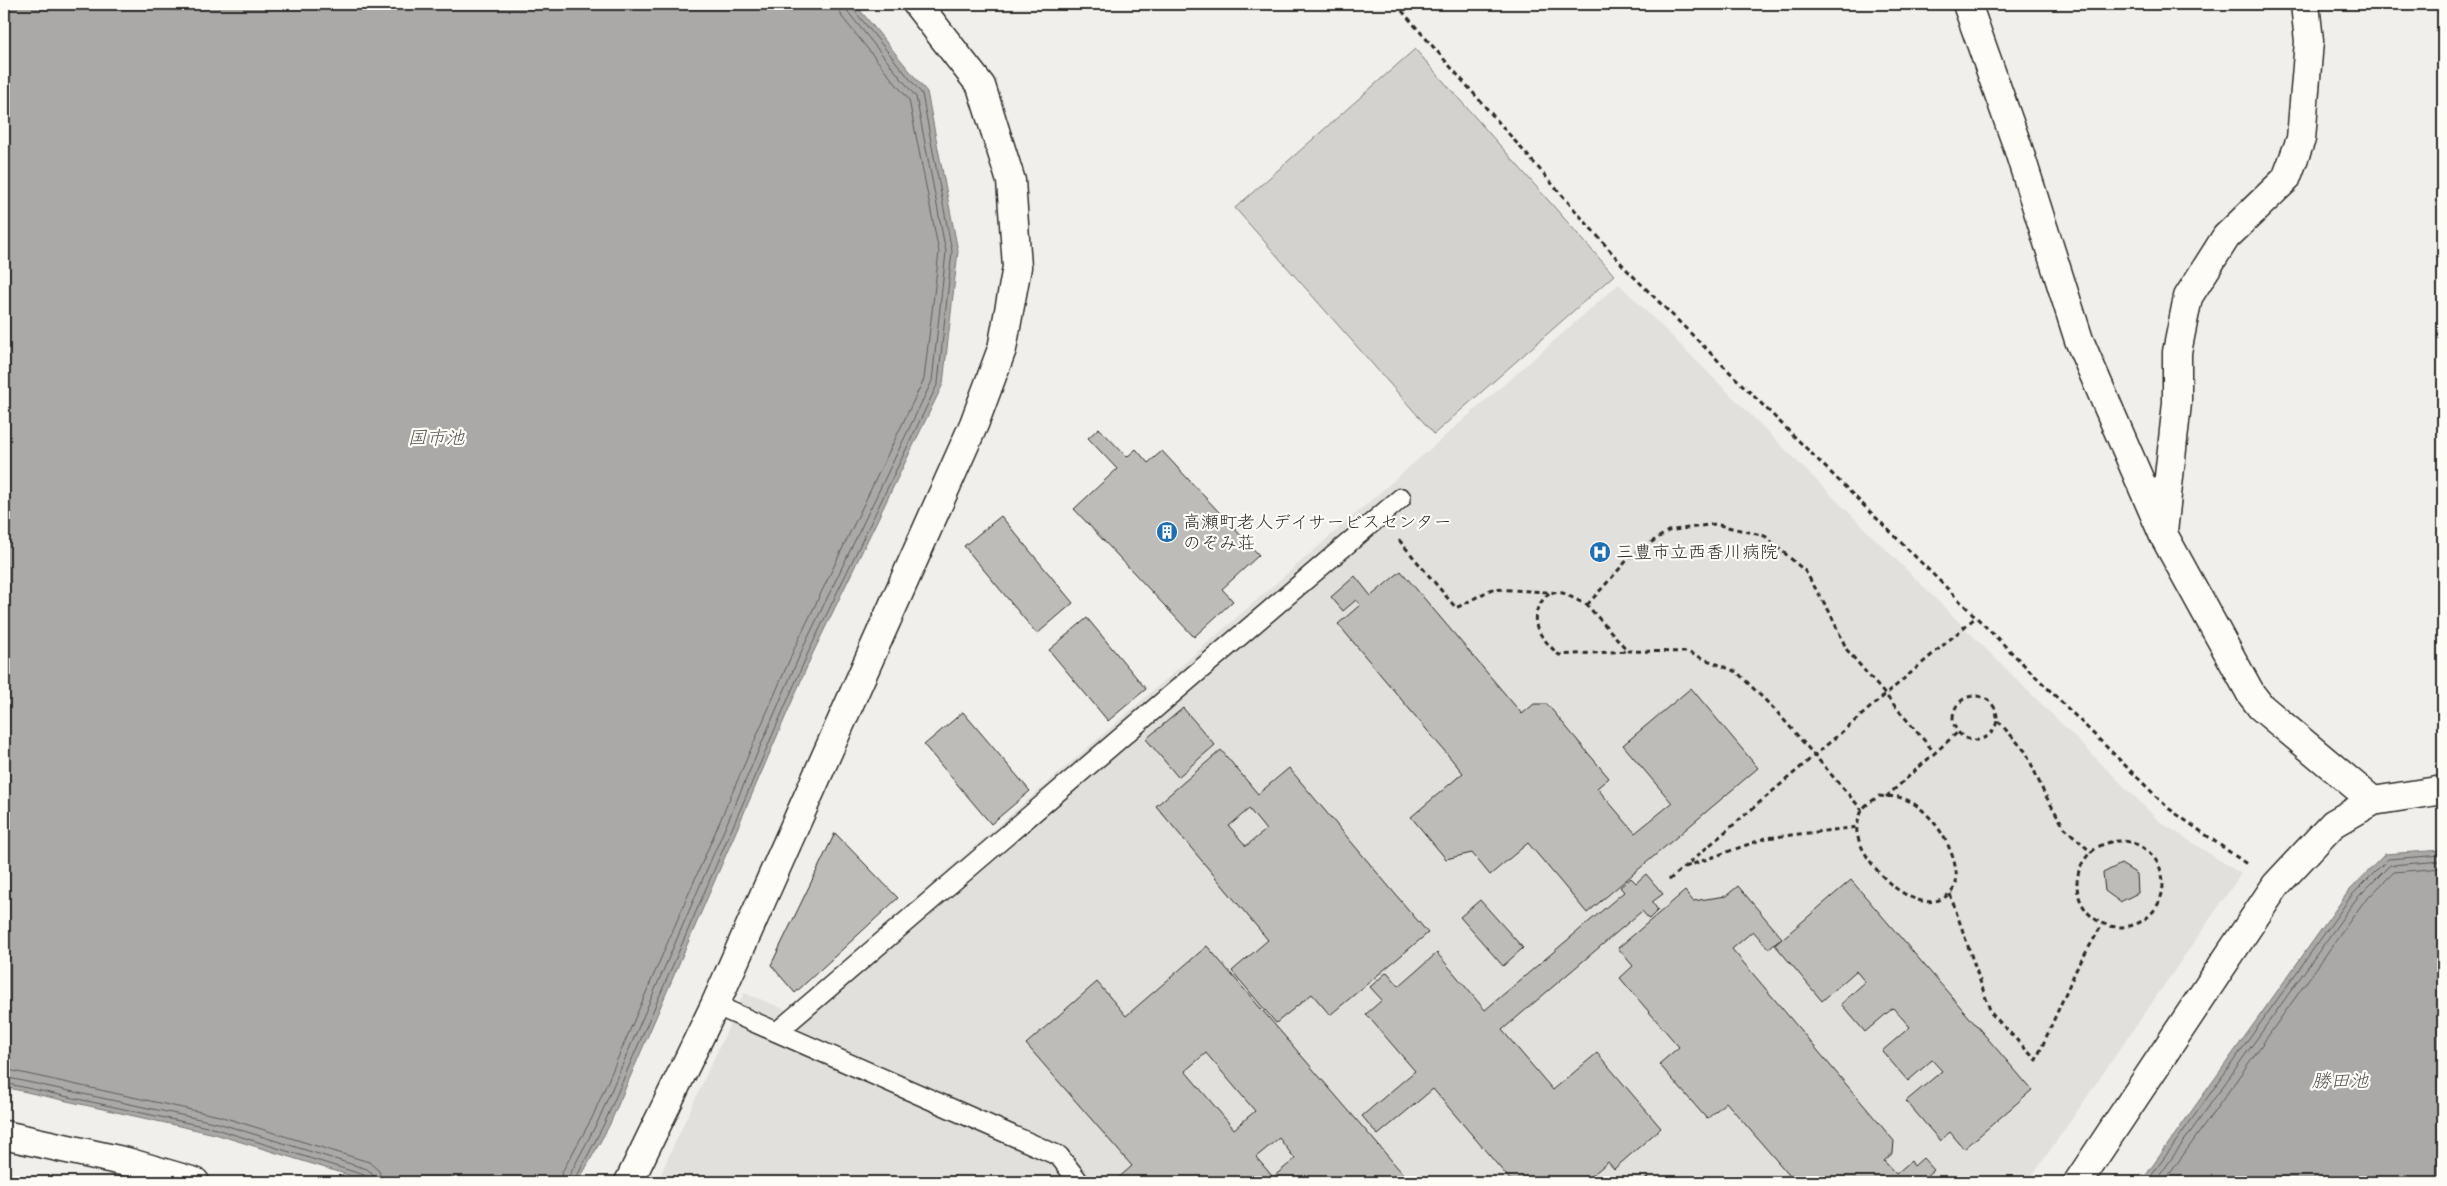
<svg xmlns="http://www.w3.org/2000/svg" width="2447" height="1186" font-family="'Playpen Sans','Klee One',sans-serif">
  <rect width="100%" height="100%" fill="#f0efeb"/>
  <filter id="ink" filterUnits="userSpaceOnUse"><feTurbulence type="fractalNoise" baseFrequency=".02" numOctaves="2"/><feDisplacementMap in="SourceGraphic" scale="10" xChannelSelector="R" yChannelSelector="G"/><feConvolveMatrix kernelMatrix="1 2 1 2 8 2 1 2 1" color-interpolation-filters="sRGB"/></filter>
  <g filter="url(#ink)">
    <path fill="#e1e0dc" d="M1619 284 2159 821 2241 874 2028 1182H657L744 993 787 1010Z"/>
    <path fill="#d3d2cf" stroke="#7f7e7d" d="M1415 49 1614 275 1434 434 1235 208Z"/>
    <path fill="#aaa9a7" stroke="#777775" d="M4 4H855L927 92 958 251 943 384 812 655 609 1126 578 1182H371L215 1134 4 1087Z
      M2443 850V1182H2141L2348 892 2385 854Z"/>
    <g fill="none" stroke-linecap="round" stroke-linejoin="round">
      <path stroke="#5e5d5d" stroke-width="1" d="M4 1069 219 1116 369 1162 379 1171 382 1182
        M4 1077 218 1123 367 1169 373 1175 375 1182
        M4 1083 216 1129 364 1175 368 1182
        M560 1182 562 1172 592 1118 795 647 924 379 939 252 909 100 842 17 838 4
        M568 1182 569 1176 598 1121 802 650 932 381 946 252 916 97 848 12 846 4
        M574 1182 604 1124 808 653 938 383 952 251 922 94 853 9 852 4
        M2147 1182 2352 895 2388 859 2443 855
        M2155 1182 2356 899 2390 865 2443 861
        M2164 1182 2362 904 2394 872 2443 868"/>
    </g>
    <path fill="#bdbcb8" stroke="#2b2b2b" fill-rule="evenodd" d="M1099 428 1127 457 1136 449 1148 463 1162 451 1259 555 1222 589 1233 601 1194 637 1074 509 1117 469 1088 438Z
      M1001 516 1073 603 1037 634 964 546Z
      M1401 571 1522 714 1534 704H1547L1609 778 1597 788 1635 833 1672 803 1623 745 1691 688 1758 768 1587 913 1528 843 1490 875 1472 853 1446 859 1411 817 1463 773 1338 624 1360 605 1356 600 1343 611 1331 597 1355 576 1371 596Z
      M1087 618 1146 689 1108 721 1049 650Z
      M1183 708 1215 745 1178 777 1146 739Z
      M963 712 1030 791 991 824 924 745Z
      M1221 750 1258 794 1289 768 1428 933 1330 1015 1312 994 1276 1023 1232 971 1268 940 1156 806ZM1249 809 1266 830 1246 846 1229 826Z
      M835 833 898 898 795 993 771 965Z
      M2121 864 2137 874 2138 893 2120 902 2105 891 2103 873Z
      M1646 874 1663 894 1652 902 1658 910 1649 919 1642 911 1502 1030 1553 1090 1597 1053 1661 1128 1614 1169 1608 1162 1584 1182H1512L1433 1089 1378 1135 1362 1116 1415 1071 1366 1014 1382 1000 1370 987 1387 972 1399 986 1437 953 1485 1010 1624 892 1620 887 1631 878 1636 883Z
      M1851 880 2032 1090 1964 1149 1950 1132 1940 1141 1906 1101 1942 1071 1932 1060 1908 1081 1882 1051 1910 1027 1893 1008 1865 1032 1841 1004 1865 982 1856 971 1822 1001 1775 945Z
      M1738 886 1782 938 1769 949 1753 931 1732 949 1894 1141 1893 1153 1884 1161 1896 1174 1911 1161 1914 1166 1923 1158 1934 1170 1925 1178 1928 1182H1795L1726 1102 1707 1119 1659 1064 1679 1047 1620 978 1633 966 1618 948 1685 891 1693 901 1726 896Z
      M1480 900 1523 948 1503 966 1460 917Z
      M1207 946 1410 1182H1119L1117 1179 1132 1166 1026 1044 1097 982 1126 1016ZM1206 1053 1255 1111 1234 1129 1185 1071ZM1279 1138 1295 1159 1273 1177 1256 1157Z
      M1647 1177 1652 1182H1641Z"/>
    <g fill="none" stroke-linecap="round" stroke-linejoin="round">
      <g stroke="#2b2b2b" stroke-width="22">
        <path id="service" d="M715 1005 1059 1156 1079 1182
          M777 1032 1401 498"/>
      </g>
      <g stroke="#2b2b2b" stroke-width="31">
        <path id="minor" d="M1967 4 2017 145 2079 340 2163 534 2251 694 2261 707 2373 801
          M2163 532 2177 403V352L2188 297 2226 237 2286 179 2301 139 2309 41 2305 4
          M4 1135 127 1162 195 1182"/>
      </g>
      <g stroke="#2b2b2b" stroke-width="31">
        <path id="tertiary" d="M629 1182 715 1005 974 424 1002 349 1017 267 1011 181 981 86 917 4
          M2078 1182 2276 885 2333 824 2373 801 2443 790"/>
      </g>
      <path stroke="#2b2b2b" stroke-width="3" stroke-dasharray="5 4" stroke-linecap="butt" d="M1396 4 1627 270 2168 808 2248 865
        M1399 540 1456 608 1492 589 1563 593 1587 605 1628 651 1687 652 1737 672 1777 712 1862 810
        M1549 593C1524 618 1537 634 1559 655L1628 651
        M1587 605 1631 556 1668 531 1715 524 1765 536 1805 571 1829 611 1847 650 1935 753
        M1953 718a22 22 0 1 1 44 0a22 22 0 1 1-44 0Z
        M1998 721 2026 752 2044 793 2064 827 2092 853
        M1879 796C1885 797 1892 796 1898 797 1929 803 1960 853 1956 883 1955 889 1950 894 1945 897 1913 918 1862 863 1857 833 1856 828 1859 816 1862 811 1864 805 1874 800 1879 796Z
        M1886 797 1958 732
        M2077 884a43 43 0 1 1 86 0a43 43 0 1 1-86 0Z
        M1685 867 1766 838 1858 827
        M1669 880 1976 617
        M1950 894 1991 1013 2036 1060 2076 970 2103 923"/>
      <use href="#service" stroke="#fdfcf7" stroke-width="19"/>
      <use href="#minor" stroke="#fdfcf7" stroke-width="28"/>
      <use href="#tertiary" stroke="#fdfcf7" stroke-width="28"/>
    </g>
  </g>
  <defs>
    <g id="building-disc" transform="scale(1.125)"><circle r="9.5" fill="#1f6fb2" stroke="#fdfcf7"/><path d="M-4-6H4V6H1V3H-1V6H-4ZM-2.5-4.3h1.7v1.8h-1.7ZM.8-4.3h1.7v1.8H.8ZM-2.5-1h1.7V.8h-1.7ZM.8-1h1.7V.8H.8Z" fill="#fff"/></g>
    <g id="hospital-disc" transform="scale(1.125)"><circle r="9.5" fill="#1f6fb2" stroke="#fdfcf7"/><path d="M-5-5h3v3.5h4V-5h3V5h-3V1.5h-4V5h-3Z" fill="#fff"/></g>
  </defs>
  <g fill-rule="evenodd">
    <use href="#building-disc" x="1167" y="532"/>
    <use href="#hospital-disc" x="1600" y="552"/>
  </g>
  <g text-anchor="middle" stroke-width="4.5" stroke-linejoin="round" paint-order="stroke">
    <g font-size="18" fill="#2b2b2b" stroke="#fdfcf7" text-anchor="start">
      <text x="1183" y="528">高瀬町老人デイサービスセンター<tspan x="1183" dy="21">のぞみ荘</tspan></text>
      <text x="1616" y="558">三豊市立西香川病院</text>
    </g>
    <g font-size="19" font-style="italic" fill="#575756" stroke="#fdfcf7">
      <text x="436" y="444">国市池</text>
      <text x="2340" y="1087">勝田池</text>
    </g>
  </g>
  <rect width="2447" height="1186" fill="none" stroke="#fdfcf7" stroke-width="20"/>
  <rect x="10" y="10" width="2427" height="1166" fill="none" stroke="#2b2b2b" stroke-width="2" filter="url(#ink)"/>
</svg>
